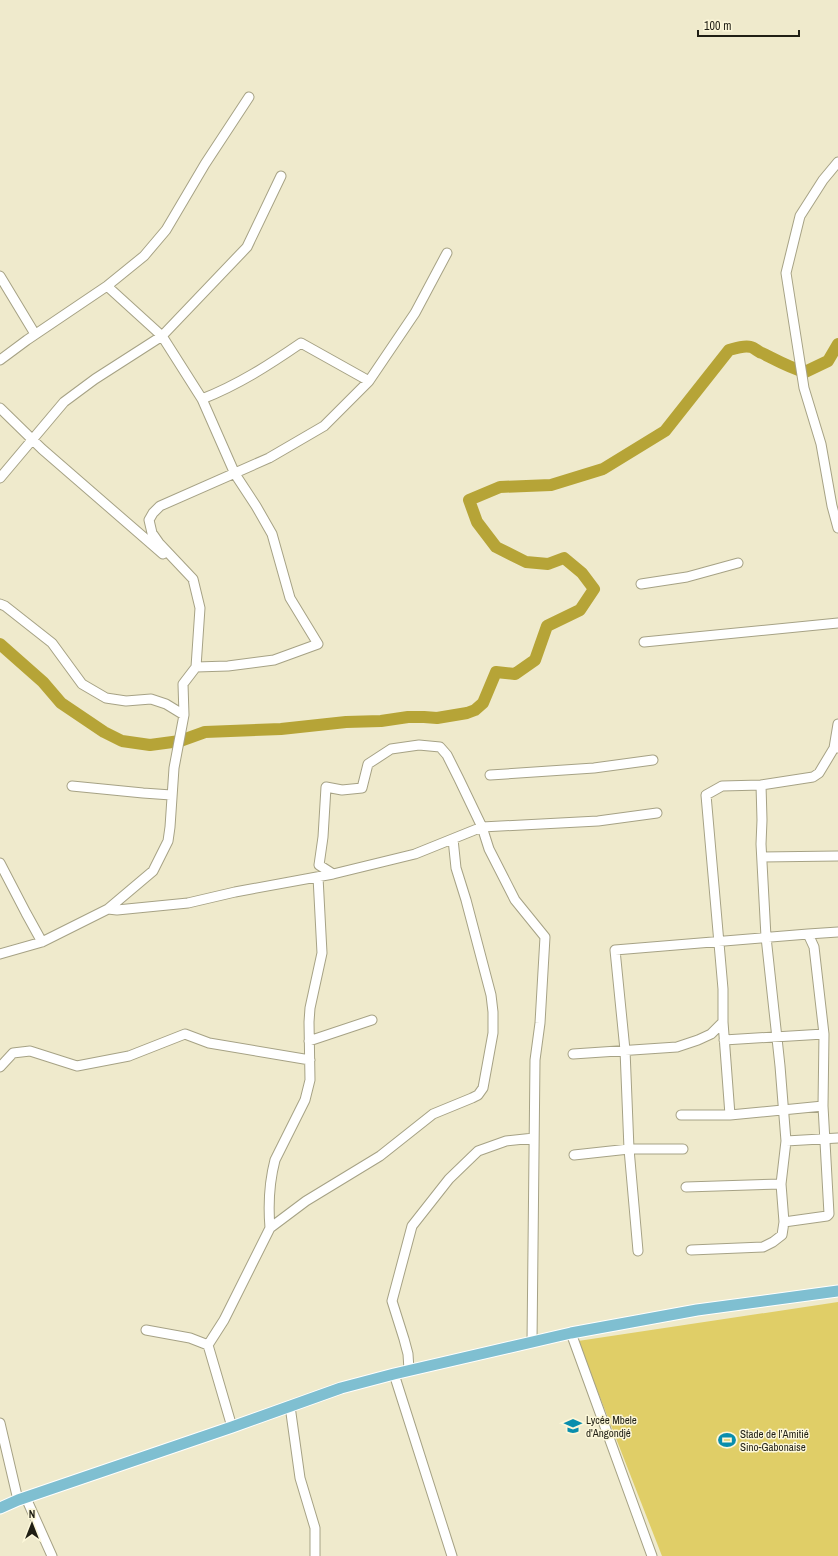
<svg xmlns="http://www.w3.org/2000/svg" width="838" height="1556" font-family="'Archivo Narrow',sans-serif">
  <rect width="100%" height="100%" fill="#efeacc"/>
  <path fill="#e0ce67" d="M838 1302V1556H662L578 1341Z"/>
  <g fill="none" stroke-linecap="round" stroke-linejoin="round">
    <path stroke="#b6a437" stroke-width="12" d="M0 644 43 682 61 703 104 732 122 741 150 745 180 741 205 732 281 729 346 722 381 721 408 717H424L437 718 467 713 475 710 483 703 496 672 515 674 535 660 547 626 580 610 594 589 582 573 564 558 548 564 526 562 496 547 477 522 469 500 500 487 551 485 603 469 665 431 729 350C736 348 744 345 751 347 755 348 758 352 762 353 776 360 790 368 805 372L828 361 838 344"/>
    <g stroke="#a6a285" stroke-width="11">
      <path id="minor" d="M838 162 823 180 800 216 786 273 804 388 821 444 832 506 838 528
        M0 276 35 334
        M107 286 162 336 202 399 235 474 256 506 272 534 290 598 318 644 274 660 228 666 196 667
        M0 360 27 340 107 286 144 256 166 230 205 164 249 97
        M202 399C238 385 269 365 301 343L369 381
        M0 408 42 449 163 554
        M0 478 64 402 95 379 162 336 247 247 281 176
        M641 584 687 577 738 563
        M0 604 5 606 52 643 82 684 106 698 126 701 151 699 166 704 184 715 174 768 170 827 168 841 153 871 108 909 42 942 0 954
        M644 642 838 623
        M184 715 183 684 196 667 200 608 193 579 159 543 152 533 149 520 153 513 160 506 269 458 324 426 369 381 415 313 447 253
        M838 724 834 748H838
        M490 775 594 768 653 760
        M72 786 143 793 171 795
        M762 857 838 856
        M0 863 26 913 42 942
        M333 874 319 865 323 837 326 787 342 790 362 788 368 764 391 749 419 745 440 747 447 755 459 779 482 827 489 849 515 900 545 937 540 1023 535 1060 532 1342
        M108 909 117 910 188 903 235 892 333 874 415 854 482 827 598 821 657 813
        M808 934 838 932
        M724 1040 824 1034
        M309 1041 372 1020
        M573 1054 677 1047 698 1040 711 1034 723 1022
        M0 1067 13 1053 30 1051 77 1066 129 1056 185 1034 209 1043 310 1060
        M681 1115H730L823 1106
        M730 1115 723 1022V989L706 795 722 786 761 785 813 777 819 773 834 748
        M786 1141 838 1138
        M574 1155 629 1149H683
        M686 1187 781 1184
        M270 1228C268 1204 269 1183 275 1160L305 1100 310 1080 309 1022 310 1008 322 953 318 877
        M691 1250 763 1247 773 1242 782 1235 784 1222 781 1184 786 1141 780 1066 766 937 761 844 762 820 761 785
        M638 1251 629 1149 625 1050 615 950 808 934 814 947 824 1034 823 1106 829 1214 827 1216 784 1222
        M146 1330 190 1338 208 1345
        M571 1333 652 1556
        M409 1370 408 1354 404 1339 392 1301 412 1226 449 1179 478 1151 506 1141 534 1138
        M394 1374 452 1556
        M290 1406 300 1478 315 1528V1556
        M0 1423 18 1500
        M232 1427 208 1345 224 1320 270 1228 306 1201 380 1156 433 1114 472 1098 478 1095 483 1088 493 1033V1012L491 995 466 900 456 868 453 839
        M26 1498 52 1556"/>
    </g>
    <g stroke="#fff" stroke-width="13">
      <path id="major" d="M0 1508 18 1500 232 1427 341 1388 394 1374 571 1333 697 1310 838 1291"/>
    </g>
    <use href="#minor" stroke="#fff" stroke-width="9"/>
    <use href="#major" stroke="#7fbfd1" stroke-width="11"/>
  </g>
  <defs>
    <g id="school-bare" transform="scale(1.38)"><path d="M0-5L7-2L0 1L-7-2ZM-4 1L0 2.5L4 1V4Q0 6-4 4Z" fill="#098ead" stroke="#fcf7d9" stroke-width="2.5" paint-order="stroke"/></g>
    <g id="stadium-bare" transform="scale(1.38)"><path d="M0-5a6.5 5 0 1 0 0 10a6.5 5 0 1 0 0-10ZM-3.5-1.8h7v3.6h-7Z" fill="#098ead" stroke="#fcf7d9" stroke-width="2.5" paint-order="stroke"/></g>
  </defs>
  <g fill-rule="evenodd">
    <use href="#school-bare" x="573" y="1426"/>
    <use href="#stadium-bare" x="727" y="1440"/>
  </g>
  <g text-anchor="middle" stroke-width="3" stroke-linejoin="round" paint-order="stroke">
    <g font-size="11" fill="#201f14" stroke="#fcf7d9" text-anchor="start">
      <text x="586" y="1424">Lycée Mbele<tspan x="586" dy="13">d'Angondjé</tspan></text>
      <text x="740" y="1438">Stade de l’Amitié<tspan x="740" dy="13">Sino-Gabonaise</tspan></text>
    </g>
  </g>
  <g transform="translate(32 1524)" stroke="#fcf7d9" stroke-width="3" paint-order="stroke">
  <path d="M0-3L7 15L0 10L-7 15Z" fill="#201f14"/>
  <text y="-6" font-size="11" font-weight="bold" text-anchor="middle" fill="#201f14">N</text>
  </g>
  <path d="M698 30v6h101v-6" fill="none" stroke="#201f14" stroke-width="2"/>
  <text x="704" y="30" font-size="12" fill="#201f14" stroke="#fcf7d9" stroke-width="3" paint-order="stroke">100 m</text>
</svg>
